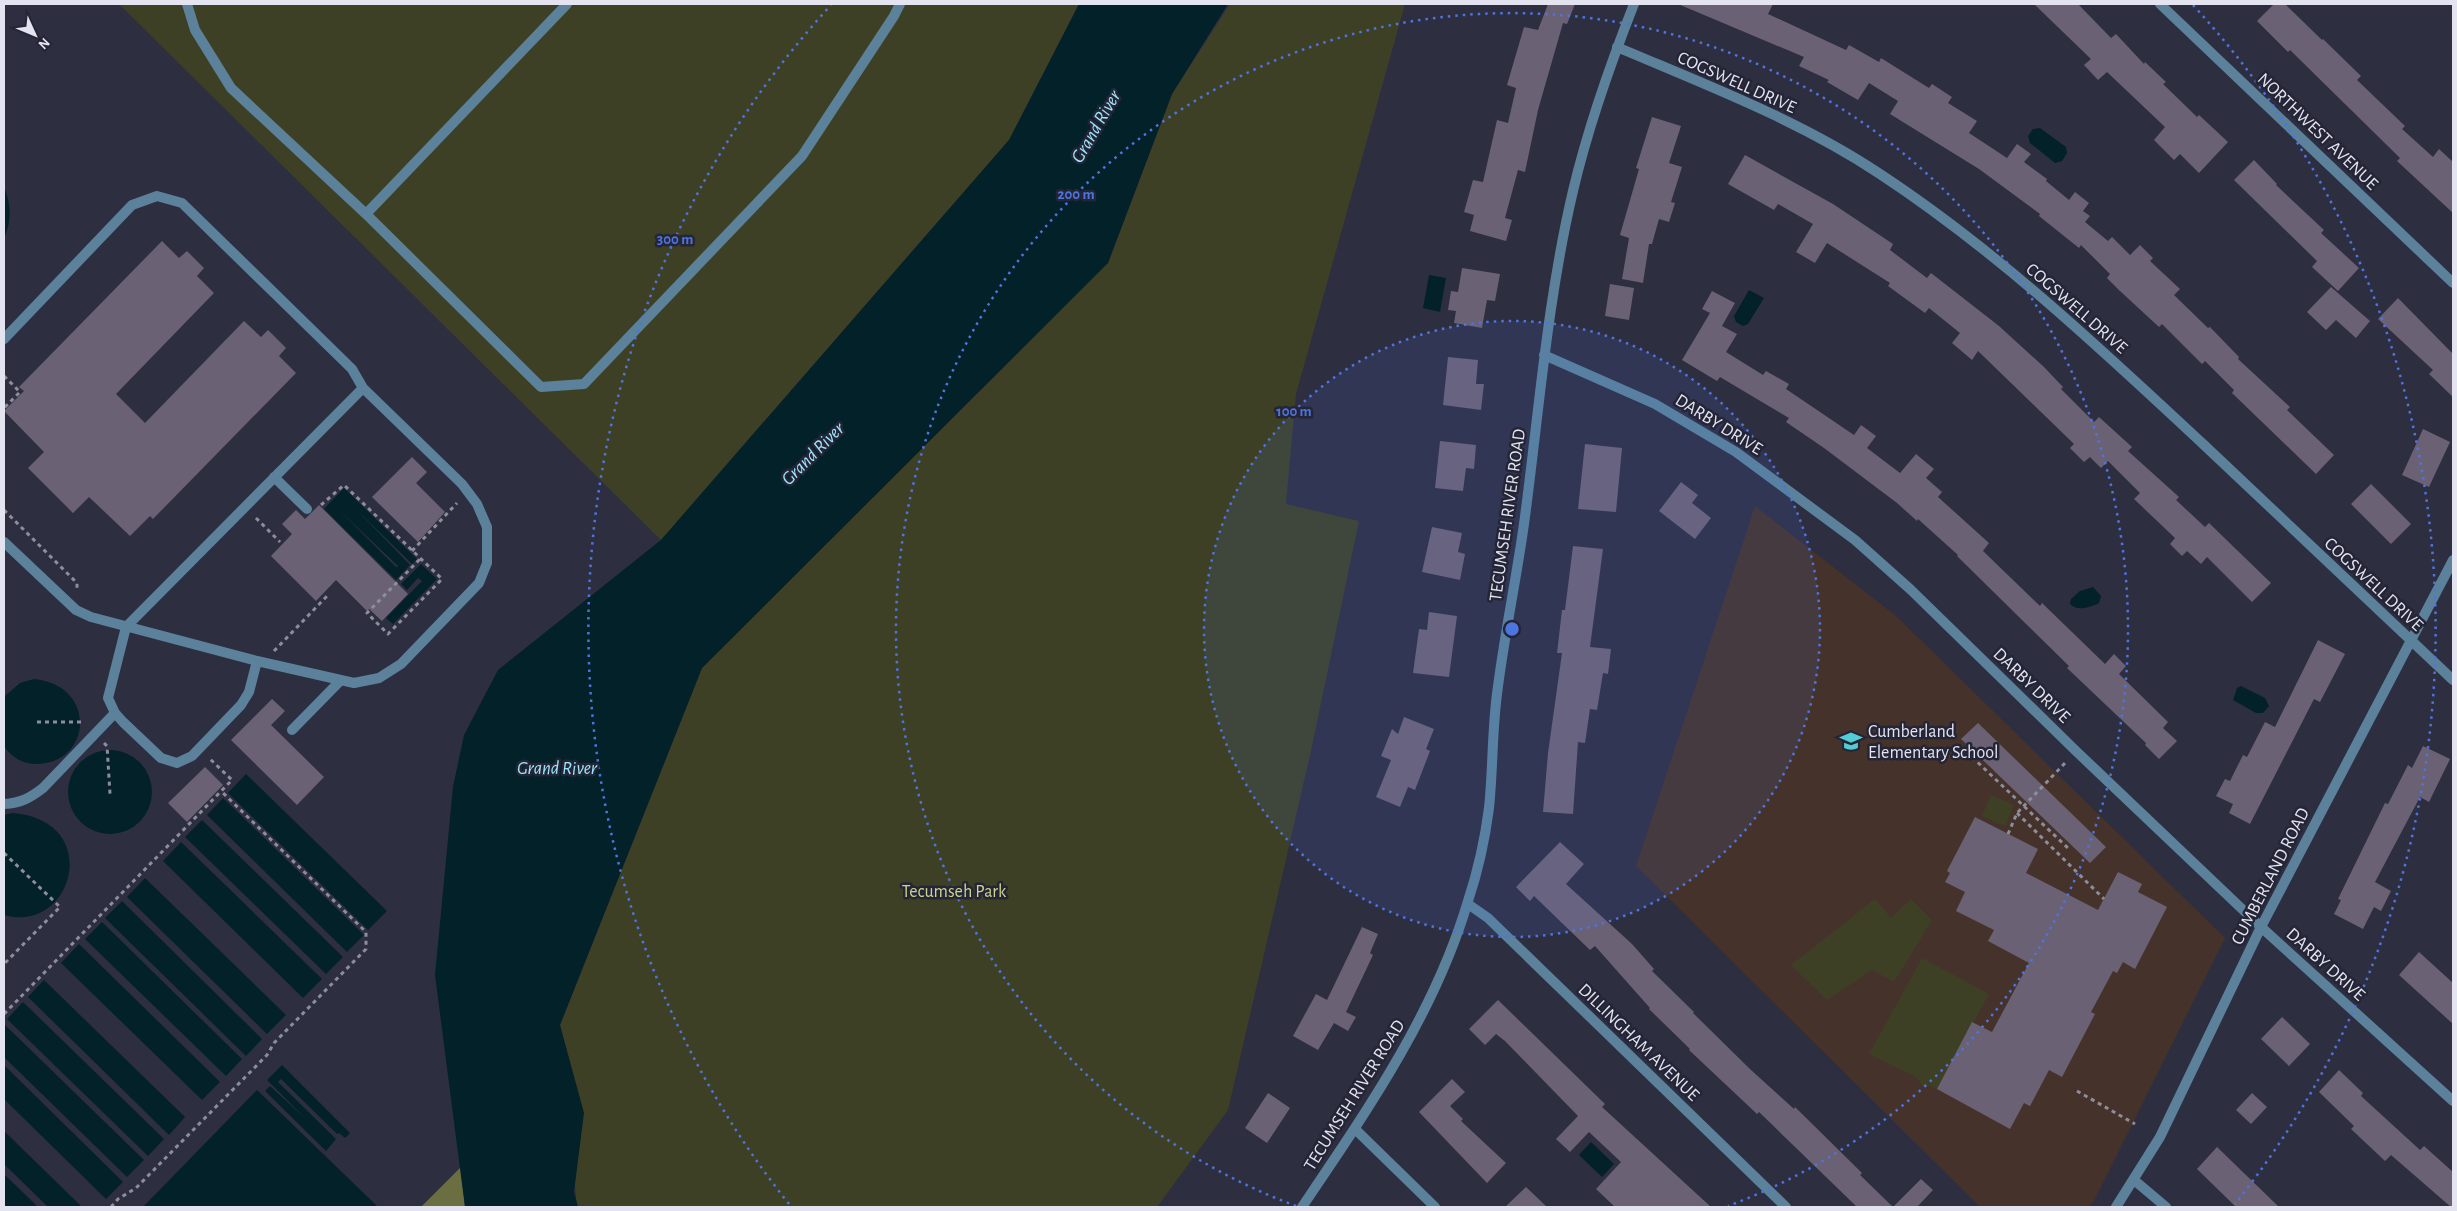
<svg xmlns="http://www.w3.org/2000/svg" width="2457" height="1211" font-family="'Alegreya Sans',sans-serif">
  <rect width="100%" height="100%" fill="#2e2e41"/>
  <path fill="#45332b" d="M1755 506 1896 616 2225 938 2094 1201 2089 1207H1980L1636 866Z"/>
  <path fill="#3e4025" d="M119 4H1079L1009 140 661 540Z
    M1230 4H1405L1296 394 1286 504 1359 521 1311 751 1228 1110 1157 1207H577L560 1025 702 668 1108 263 1172 94Z
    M1991 795 2014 805 2005 826 1982 816Z
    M1875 899 1891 918 1911 899 1932 920 1894 982 1872 970 1827 1000 1791 965Z
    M1922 958 1989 994 1937 1089 1926 1084 1924 1088 1916 1077 1869 1054Z"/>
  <path fill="#6a6e40" d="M461 1167 465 1207H421Z"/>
  <path fill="#022129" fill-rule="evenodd" d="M1079 4H1228L1172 94 1108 263 702 668 560 1025 584 1113 574 1192 578 1207H465L435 975 453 787 464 735 498 670 661 540 1009 140Z
    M2040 128 2066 147 2067 153 2062 161 2055 163 2030 143 2028 136 2033 129Z
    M4 187C11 203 12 222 4 238Z
    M1429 275 1446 278 1440 312 1423 308Z
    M1749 290 1764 298 1748 324 1743 326 1736 322 1734 316Z
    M344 488 417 559 412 564 354 507 410 565 396 580 324 509ZM337 508 398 566 397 567H396Z
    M421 564 437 579 393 624 386 618 422 581 418 578 407 590 401 584Z
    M2093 587 2101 596 2099 603C2091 607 2077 612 2070 604L2071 599 2080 591Z
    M34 679C98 685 92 764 36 764 23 764 11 757 4 746V697L20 683Z
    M2241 686 2265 698 2269 706 2263 713H2256L2233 700 2237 688Z
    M68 792a42 42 0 1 1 84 0a42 42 0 1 1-84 0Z
    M246 774 387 911 368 930 228 793Z
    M223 798 364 935 347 952 207 815Z
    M12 813C105 820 73 935 4 915V815Z
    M202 820 343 957 326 974 185 837Z
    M181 842 322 979 303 998 163 861Z
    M145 878 286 1015 267 1034 127 897Z
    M122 901 262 1039 246 1056 105 918Z
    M102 922 242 1059 226 1076 85 939Z
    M79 944 220 1082 202 1100 61 963Z
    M44 980 185 1117 169 1135 28 997Z
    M23 1002 164 1139 148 1156 7 1019Z
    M4 1024 144 1160 127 1177 4 1057Z
    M4 1065 123 1182 106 1199 4 1099Z
    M282 1065 350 1133 345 1138 339 1133 337 1134 281 1079 278 1082 336 1139 326 1151 265 1091 270 1086 306 1119 267 1080Z
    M257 1090 378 1207H143Z
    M4 1131 82 1207H48L4 1164Z
    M1591 1142 1614 1164 1602 1177 1579 1155Z
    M4 1174 38 1207H4Z"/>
  <path fill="#6b6175" d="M1548 4H1575L1567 24 1563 23 1538 110 1525 172 1518 170 1505 218 1512 220 1506 241 1470 231 1474 215 1464 212 1473 180 1483 182 1497 120 1508 123 1516 88 1507 85 1524 27 1538 30Z
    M1678 4H1773L1768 14 1846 50 1849 45 1879 62 1881 58 1929 88 1932 84 1952 97 1948 103 1977 121 1969 133 2007 158 2017 144 2031 154 2024 162 2047 179 2046 181 2069 200 2075 192 2089 203 2083 211 2090 216 2085 222 2108 241 2112 237 2130 255 2140 245 2153 258 2150 261 2180 289 2174 295 2208 328 2210 327 2239 357 2238 359 2290 407 2287 410 2334 455 2316 474 2232 393 2234 390 2205 361 2202 364 2162 324 2159 327 2120 291 2107 278 2110 274 2081 245 2079 248 2039 216 2040 214 1979 169 1890 114 1898 101 1869 83 1858 100 1827 82 1829 80 1799 66 1804 57Z
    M2034 4H2078L2111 38 2116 34 2144 64 2145 62 2166 82 2163 84 2197 117 2199 115 2228 142 2199 173 2180 154 2174 160 2154 140 2165 127 2107 72 2098 80 2084 65 2091 59Z
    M2274 4H2285L2322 40 2323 39 2361 76 2357 80 2405 126 2402 129 2433 157 2439 149 2453 162V213L2397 161 2400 158 2290 50 2288 52 2257 21Z
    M1652 117 1681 126 1669 163 1682 167 1671 202 1675 203 1669 222 1659 219 1652 244H1649L1643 283 1622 279 1629 238 1620 235 1639 169 1636 168Z
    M1745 155 1833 204 1893 244 1890 250 1927 278 1931 273 1999 326 2044 367 2063 387 2061 389 2094 422 2099 417 2132 447 2128 451 2179 497 2176 500 2205 527 2209 523 2271 583 2252 602 2207 557 2201 564 2187 551 2182 556 2170 544 2175 538 2134 499 2140 493 2108 461 2101 468 2090 457 2084 462 2070 448 2074 444 1978 351 1972 360 1952 343 1960 333 1929 308 1925 313 1888 286 1890 283 1827 243 1815 263 1796 252 1813 224 1778 204 1774 210 1728 184Z
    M2254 160 2277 184 2276 185 2324 230 2321 233 2359 268 2338 291 2312 267 2317 261 2234 180Z
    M162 241 179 258 187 251 204 268 197 276 214 293 116 394 145 423 244 321 261 337 268 330 286 348 279 356 296 373 153 519 150 516 130 536 89 497 73 513 28 468 44 452 4 411 24 391 19 387Z
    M1462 268 1500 274 1495 301 1487 300 1482 328 1454 323 1456 311 1448 310 1451 291 1458 292Z
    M1610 284 1634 288 1629 320 1605 316Z
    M2331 287 2370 321 2356 338 2336 320 2326 330 2307 312Z
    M1712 291 1735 303 1722 326 1737 334 1726 352 1763 375 1766 371 1789 384 1786 389 1854 435 1861 425 1876 436 1867 448 1900 473 1916 454 1934 469 1926 478 1942 492 1938 497 1989 543 1983 551 2040 606 2042 603 2105 664 2114 654 2126 666 2119 674 2168 722 2163 728 2177 741 2159 759 2145 745 2146 743 2067 668 2069 666 1957 556 1958 555 1918 519 1917 521 1897 503 1824 448 1786 422 1789 418 1720 377 1717 381 1682 360 1710 313 1702 309Z
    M2398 298 2453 354V397L2429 374 2433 370 2378 319Z
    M1448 357 1478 360 1476 384H1484L1481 410 1443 405Z
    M2423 429 2450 442 2429 487 2402 475Z
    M1440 441 1476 445 1474 469 1466 468 1463 491 1435 488Z
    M1585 444 1622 448 1616 512 1578 509Z
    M412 457 427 472 416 483 445 512 418 542 372 497Z
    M1681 482 1698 495 1692 503 1711 518 1695 539 1659 511Z
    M2371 484 2411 524 2391 544 2351 504Z
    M319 505 408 594 382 621 369 609 367 611 336 580 316 601 271 556 292 534 282 524 296 510 305 519Z
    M1432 527 1462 533 1458 552 1465 554 1460 580 1422 572Z
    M1573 546 1603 549 1590 647 1611 649 1608 674 1603 673 1597 710 1590 709 1585 743 1578 742 1573 814 1543 812 1548 753 1562 653H1557L1562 610H1565Z
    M1429 612 1457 616 1449 677 1413 673 1419 629 1427 630Z
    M2318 640 2345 654 2320 702 2314 699 2250 824 2229 813 2233 804 2216 796 2225 779 2230 781 2243 755 2247 757 2265 722 2275 727Z
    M272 699 285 711 271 725 324 777 297 805 231 740Z
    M1404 717 1434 729 1426 749 1430 751 1415 790 1408 787 1400 807 1376 797 1391 760 1381 756 1392 729 1398 734Z
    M1978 723 2106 847 2090 863 1961 739Z
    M2423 746 2450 759 2429 802 2420 797 2375 882 2391 891 2381 911 2374 907 2363 929 2334 914 2341 900 2338 899 2385 803 2388 804 2408 765 2412 768Z
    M205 767 223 785 187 822 168 803Z
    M1975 817 2038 849 2026 873 2098 910 2118 872 2142 884 2138 892 2167 907 2135 969 2123 962 2117 973 2113 971 2091 1012 2095 1014 2062 1077 2049 1070 2030 1106 2024 1103 2010 1129 1937 1089 1972 1022 1992 1032 2029 963 1988 941 1994 930 1956 911 1965 892 1945 882 1950 873 1947 871Z
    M1560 842 1584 864 1566 884 1632 944 1654 969 1652 971 1694 1012 1693 1013 1751 1070 1794 1109 1795 1107 1862 1173 1860 1175 1893 1207H1857L1759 1112 1757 1114 1689 1050 1690 1049 1649 1009 1650 1008 1595 946 1590 950 1534 896 1530 901 1516 887Z
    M1362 927 1378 934 1370 953 1373 955 1346 1012 1356 1017 1348 1031 1334 1023 1318 1050 1293 1036 1316 994 1327 1000Z
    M2419 952 2453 983V1024L2399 975Z
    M1498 1000 1605 1104 1602 1107 1711 1207H1615L1596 1189 1621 1162 1589 1132 1570 1152 1556 1139 1578 1116 1505 1041 1496 1034 1485 1045 1469 1029Z
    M2282 1017 2310 1044 2289 1066 2261 1039Z
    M2339 1070 2363 1093 2361 1096 2420 1150 2424 1146 2453 1172V1207H2451L2391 1155 2385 1161 2351 1129 2354 1126 2319 1092Z
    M1452 1079 1465 1092 1450 1106 1463 1119 1461 1121 1506 1163 1487 1183 1419 1112Z
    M1268 1093 1290 1108 1267 1143 1245 1128Z
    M2252 1093 2267 1107 2251 1124 2236 1110Z
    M2217 1147 2279 1207H2236L2197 1169Z
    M1921 1179 1933 1190 1917 1207H1893Z
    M1526 1187 1547 1207H1505Z"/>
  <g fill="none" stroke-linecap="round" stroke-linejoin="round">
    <path stroke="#8d8e9d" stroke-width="3" stroke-dasharray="4 4" stroke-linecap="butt" d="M4 376 20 392 4 408
      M321 505 344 485 442 579 388 634 367 613 420 559
      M4 510 77 583V589
      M256 518 280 542
      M412 551 457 503
      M274 651 329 594
      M37 722H85
      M104 743 107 746 110 794
      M1972 757 2068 848
      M2017 813 2104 899
      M2008 834 2017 813 2067 761
      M4 853 60 907 4 964
      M4 1014 232 780 209 758
      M2077 1091 2135 1124
      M111 1207 118 1199 136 1188 267 1055 274 1043 366 949V932L221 791"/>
    <path stroke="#5b829a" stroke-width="10" d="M187 4 195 30 231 88 366 214 541 387 584 384 802 156 894 16 900 4
      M366 214 567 4
      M4 339 132 205 157 196 182 203 352 369 363 388 462 484 477 504 487 527V563L479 583 401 664 379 678 354 683 257 661 91 617 76 610 4 542
      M274 477 307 509
      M257 661 249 692 241 705 192 756 177 763 161 758 123 722 115 713 108 698 126 627 363 388
      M292 730 341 680
      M4 804C21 803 30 798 43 788L115 713"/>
    <path stroke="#5b829a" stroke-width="10" d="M2160 4 2453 283
      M1617 47C1706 85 1799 120 1880 174 1997 251 2100 348 2202 443 2285 522 2370 601 2453 680
      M1544 355 1655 404 1736 452 1855 540 1910 589 2077 752 2261 927 2453 1101
      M1468 904 1488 918 1786 1207
      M1355 1129 1435 1207
      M2134 1180 2166 1207
      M1302 1207C1367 1111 1435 1013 1468 901 1478 871 1485 839 1489 808 1493 770 1492 732 1497 694 1504 637 1516 581 1524 524 1539 413 1547 301 1573 191 1588 127 1610 65 1634 4
      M2116 1207 2160 1137 2261 927 2453 560"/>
  </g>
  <circle cx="1512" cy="629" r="308" fill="#4e74de" fill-opacity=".12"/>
  <g fill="none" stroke="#4e74de" stroke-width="2.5" stroke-dasharray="2.5 5">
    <circle cx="1512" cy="629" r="308"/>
    <path d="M1296 1206A616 616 0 1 1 1728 1206"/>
    <path d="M789 1204A924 924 0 0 1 831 5M2193 5A924 924 0 0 1 2235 1204"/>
  </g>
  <defs>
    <g id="school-bare" transform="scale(1.725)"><path d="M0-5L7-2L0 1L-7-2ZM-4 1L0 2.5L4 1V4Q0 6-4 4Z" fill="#52ccd5" stroke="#242536" stroke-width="2.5" paint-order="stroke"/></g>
  </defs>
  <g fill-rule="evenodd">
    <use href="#school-bare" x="1851" y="741"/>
  </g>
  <g text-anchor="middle" stroke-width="5" stroke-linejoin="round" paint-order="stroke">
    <g font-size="18" fill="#e3e4f0" stroke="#242536">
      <text transform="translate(1737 82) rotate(24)" y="6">COGSWELL DRIVE</text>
      <text transform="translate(2318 131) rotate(44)" y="6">NORTHWEST AVENUE</text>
      <text transform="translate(2077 308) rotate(41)" y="6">COGSWELL DRIVE</text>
      <text transform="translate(1719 424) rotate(32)" y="6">DARBY DRIVE</text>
      <text transform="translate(1507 515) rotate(-82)" y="6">TECUMSEH RIVER ROAD</text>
      <text transform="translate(2374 584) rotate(43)" y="6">COGSWELL DRIVE</text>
      <text transform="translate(2032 685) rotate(44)" y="6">DARBY DRIVE</text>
      <text transform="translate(2270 876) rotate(-63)" y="6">CUMBERLAND ROAD</text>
      <text transform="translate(2326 964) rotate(42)" y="6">DARBY DRIVE</text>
      <text transform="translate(1639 1042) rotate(44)" y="6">DILLINGHAM AVENUE</text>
      <text transform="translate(1354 1095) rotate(-58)" y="6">TECUMSEH RIVER ROAD</text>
    </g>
    <g font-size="18" fill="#e3e4f0" stroke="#242536" text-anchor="start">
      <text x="1868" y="737">Cumberland<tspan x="1868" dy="21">Elementary School</tspan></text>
    </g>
    <g font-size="18" fill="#cdd48a" stroke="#242536">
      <text x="954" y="897">Tecumseh Park</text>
    </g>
    <g font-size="19" font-style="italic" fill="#9de5fa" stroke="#242536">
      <text transform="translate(1095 126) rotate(-60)" y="7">Grand River</text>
      <text transform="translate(812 453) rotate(-45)" y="7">Grand River</text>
      <text x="557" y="774">Grand River</text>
    </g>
  </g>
  <circle cx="1512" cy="629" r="8" fill="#4e74de" stroke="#242536" stroke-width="2.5"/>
  <g font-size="15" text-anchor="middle" font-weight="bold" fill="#4e74de" stroke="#242536" stroke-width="5" stroke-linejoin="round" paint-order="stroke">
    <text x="1076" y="199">200 m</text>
    <text x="675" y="244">300 m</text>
    <text x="1294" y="416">100 m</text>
  </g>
  <rect width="2457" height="1211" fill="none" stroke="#e3e4f0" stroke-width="10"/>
  <g transform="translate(35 35) rotate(134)" stroke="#242536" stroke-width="4" paint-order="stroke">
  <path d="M0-4L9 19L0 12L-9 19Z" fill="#e3e4f0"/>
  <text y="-8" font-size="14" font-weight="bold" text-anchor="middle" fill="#e3e4f0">N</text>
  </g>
</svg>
